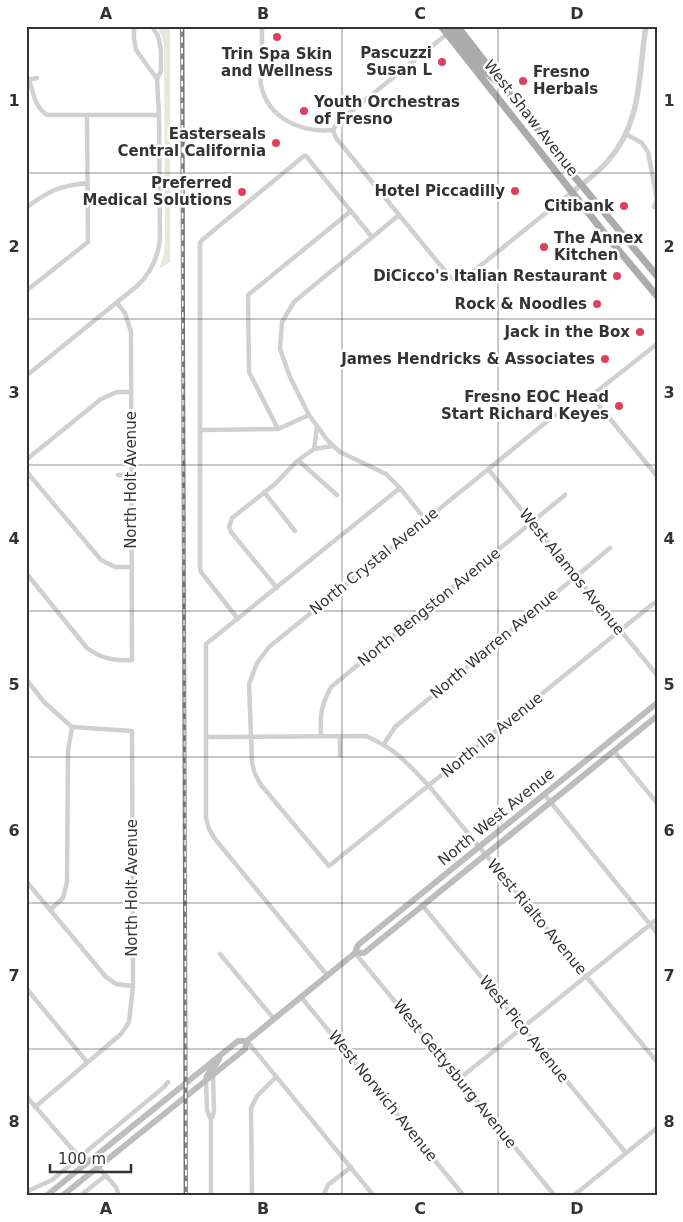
<svg xmlns="http://www.w3.org/2000/svg" width="683" height="1222" font-family="'DejaVu Sans',sans-serif">
  <rect width="100%" height="100%" fill="#fff"/>
  <path fill="#e4e9dc" d="M157 26H170V262L159 269 164 254 165 241 164 45 161 35Z"/>
  <g fill="none" stroke-linecap="round" stroke-linejoin="round">
    <path stroke="#d0d0d0" stroke-width="4.5" d="M134 26V38L136 50 157 79
      M262 26C262 41 262 55 261 69 261 74 260 80 261 85 268 119 302 133 333 130
      M27 80 37 78
      M29 80C34 94 34 106 47 115H159
      M333 130 336 138 450 277 457 280 465 278 572 192
      M333 130 338 122 447 34
      M626 134 642 143 648 152 657 199 654 207
      M26 208C48 191 59 186 87 183
      M399 215 294 302 282 322 280 349 290 377 309 415 328 441 340 452 386 474 400 488 425 519
      M26 291 88 242 87 115
      M657 344 596 392 595 399 601 408 657 476
      M26 376 137 286C151 273 158 258 160 239L159 115 157 79 161 71V50L158 36 152 26
      M555 415 269 647 257 663 249 684 252 763 255 774 261 785 329 866 654 603
      M317 427 314 449 332 446
      M278 429 249 372 248 295 351 211
      M201 430 278 429 309 415
      M26 460 101 399 117 392H131
      M297 461 314 449
      M488 469 657 675
      M26 471 101 560 115 567H132
      M118 475 132 474
      M264 492 295 531
      M26 573 87 648C102 659 115 661 132 660L131 332 125 313 117 303
      M277 588 231 532 229 527 232 518 275 484 297 461 300 462 337 495
      M238 619 201 572 200 568V243L202 240 304 156H306L372 237
      M26 679 44 702 72 727 132 731 133 986 129 1022 121 1034 35 1107
      M321 736C320 714 321 706 331 687L565 495
      M340 736V755
      M207 737 366 736C396 749 407 763 429 786L657 1062
      M384 744 395 727 610 548
      M614 751 657 803
      M544 794 657 933
      M26 881 106 977 116 984 133 986
      M422 905 626 1153
      M50 910 63 898 67 882 68 751 72 727
      M355 953 555 1196
      M220 954 274 1019
      M327 975 215 839 209 829 206 818V644L400 488
      M26 988 87 1062
      M301 997 464 1196
      M247 1041 374 1196
      M459 1079 657 919
      M206 1080 207 1110 211 1120
      M26 1096 79 1157 91 1160
      M98 1167 116 1187 119 1196
      M26 1192 52 1180 164 1087 168 1082
      M80 1196 105 1176
      M211 1196V1120L214 1112 213 1074
      M252 1196 251 1108 257 1096 276 1077
      M323 1196 328 1185 351 1167
      M573 1196 657 1128"/>
    <path stroke="#d0d0d0" stroke-width="5.5" d="M572 192C584 183 597 173 607 162 643 122 638 75 646 26"/>
    <path stroke="#bdbdbd" stroke-width="6" d="M355 953H364L657 716
      M206 1079C208 1068 218 1067 220 1056
      M46 1196 238 1041H247
      M62 1196 245 1049 247 1041 355 953 358 945 657 703"/>
    <path stroke="#ababab" stroke-width="7" d="M441 26 609 239 657 296
      M448 26 452 29 457 27
      M457 26 574 176 657 276
      M447 34 452 33 457 35 486 72 496 81"/>
    <g stroke="#888" stroke-width="4">
      <path id="rail" d="M182 26 186 1196"/>
    </g>
    <use href="#rail" stroke="#fff" stroke-width="2" stroke-dasharray="5.5" stroke-linecap="butt"/>
  </g>
  <path fill="none" stroke="#333" stroke-width="1" stroke-opacity="0.55" d="M184 26V1196M342 26V1196M498 26V1196M26 173H657M26 319H657M26 465H657M26 611H657M26 757H657M26 903H657M26 1049H657"/>
  <g fill="#df405e" stroke="#fff" stroke-width="2">
    <circle cx="277" cy="37" r="5"/>
    <circle cx="442" cy="62" r="5"/>
    <circle cx="523" cy="81" r="5"/>
    <circle cx="304" cy="111" r="5"/>
    <circle cx="276" cy="143" r="5"/>
    <circle cx="515" cy="191" r="5"/>
    <circle cx="242" cy="192" r="5"/>
    <circle cx="624" cy="206" r="5"/>
    <circle cx="544" cy="247" r="5"/>
    <circle cx="617" cy="276" r="5"/>
    <circle cx="597" cy="304" r="5"/>
    <circle cx="640" cy="332" r="5"/>
    <circle cx="605" cy="359" r="5"/>
    <circle cx="619" cy="406" r="5"/>
  </g>
  <g text-anchor="middle" stroke-width="5" stroke-linejoin="round" paint-order="stroke">
    <g font-size="15" font-weight="bold" fill="#333" stroke="#fff" text-anchor="end">
      <text x="432" y="58">Pascuzzi<tspan x="432" dy="17">Susan L</tspan></text>
      <text x="277" y="59" text-anchor="middle">Trin Spa Skin<tspan x="277" dy="17">and Wellness</tspan></text>
      <text x="533" y="77" text-anchor="start">Fresno<tspan x="533" dy="17">Herbals</tspan></text>
      <text x="314" y="107" text-anchor="start">Youth Orchestras<tspan x="314" dy="17">of Fresno</tspan></text>
      <text x="266" y="139">Easterseals<tspan x="266" dy="17">Central California</tspan></text>
      <text x="232" y="188">Preferred<tspan x="232" dy="17">Medical Solutions</tspan></text>
      <text x="505" y="196">Hotel Piccadilly</text>
      <text x="614" y="211">Citibank</text>
      <text x="554" y="243" text-anchor="start">The Annex<tspan x="554" dy="17">Kitchen</tspan></text>
      <text x="607" y="281">DiCicco's Italian Restaurant</text>
      <text x="587" y="309">Rock &amp; Noodles</text>
      <text x="630" y="337">Jack in the Box</text>
      <text x="595" y="364">James Hendricks &amp; Associates</text>
      <text x="609" y="402">Fresno EOC Head<tspan x="609" dy="17">Start Richard Keyes</tspan></text>
    </g>
    <g font-size="15" fill="#333" stroke="#fff">
      <text transform="translate(531 118) rotate(52)" y="5">West Shaw Avenue</text>
      <text transform="translate(131 480) rotate(-90)" y="5">North Holt Avenue</text>
      <text transform="translate(374 561) rotate(-39)" y="5">North Crystal Avenue</text>
      <text transform="translate(572 572) rotate(51)" y="5">West Alamos Avenue</text>
      <text transform="translate(429 607) rotate(-39)" y="5">North Bengston Avenue</text>
      <text transform="translate(494 644) rotate(-40)" y="5">North Warren Avenue</text>
      <text transform="translate(492 735) rotate(-39)" y="5">North Ila Avenue</text>
      <text transform="translate(496 817) rotate(-39)" y="5">North West Avenue</text>
      <text transform="translate(132 888) rotate(-90)" y="5">North Holt Avenue</text>
      <text transform="translate(537 917) rotate(50)" y="5">West Rialto Avenue</text>
      <text transform="translate(524 1029) rotate(51)" y="5">West Pico Avenue</text>
      <text transform="translate(455 1074) rotate(51)" y="5">West Gettysburg Avenue</text>
      <text transform="translate(383 1096) rotate(51)" y="5">West Norwich Avenue</text>
    </g>
  </g>
  <rect width="683" height="1222" fill="none" stroke="#ffffff" stroke-width="55"/>
  <path d="M50 1164v8h81v-8" fill="none" stroke="#333333" stroke-width="2.5"/>
  <text x="58" y="1164" font-size="15" fill="#333333" stroke="#ffffff" stroke-width="4" paint-order="stroke">100 m</text>
  <rect x="28" y="28" width="628" height="1166" fill="none" stroke="#333" stroke-width="2"/>
  <g font-size="16" text-anchor="middle" font-weight="bold" fill="#333">
    <text x="106" y="19">A</text>
    <text x="263" y="19">B</text>
    <text x="420" y="19">C</text>
    <text x="577" y="19">D</text>
    <text x="14" y="106">1</text>
    <text x="669" y="106">1</text>
    <text x="14" y="252">2</text>
    <text x="669" y="252">2</text>
    <text x="14" y="398">3</text>
    <text x="669" y="398">3</text>
    <text x="14" y="544">4</text>
    <text x="669" y="544">4</text>
    <text x="14" y="690">5</text>
    <text x="669" y="690">5</text>
    <text x="14" y="836">6</text>
    <text x="669" y="836">6</text>
    <text x="14" y="981">7</text>
    <text x="669" y="981">7</text>
    <text x="14" y="1127">8</text>
    <text x="669" y="1127">8</text>
    <text x="106" y="1214">A</text>
    <text x="263" y="1214">B</text>
    <text x="420" y="1214">C</text>
    <text x="577" y="1214">D</text>
  </g>
</svg>
